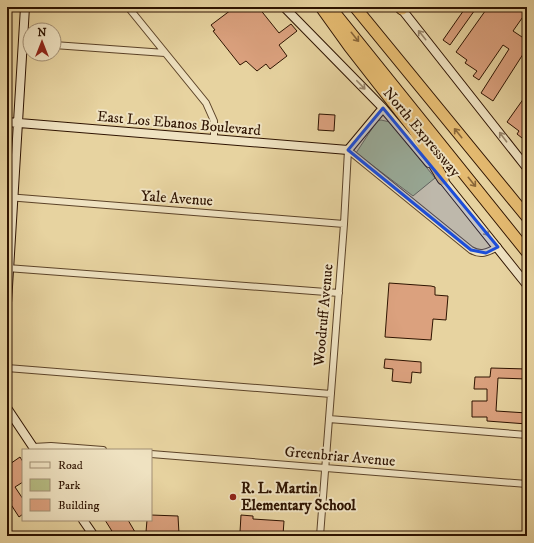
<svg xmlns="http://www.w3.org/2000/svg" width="534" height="543" font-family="'IM FELL DW Pica',serif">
  <rect width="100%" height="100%" fill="#e7d3a0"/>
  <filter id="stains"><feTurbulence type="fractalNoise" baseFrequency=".005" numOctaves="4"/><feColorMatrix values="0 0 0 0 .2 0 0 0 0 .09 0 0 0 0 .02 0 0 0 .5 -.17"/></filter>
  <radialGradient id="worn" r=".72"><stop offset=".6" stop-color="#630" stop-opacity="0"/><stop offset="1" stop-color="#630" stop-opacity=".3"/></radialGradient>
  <path fill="#b6bc83" stroke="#726842" d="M381 120 390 122 435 178 413 196 356 153 377 121Z"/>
  <path fill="#dba17e" stroke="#2e1300" d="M235 7H251L255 11 259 8 279 33 291 24 297 31 279 45 287 56 270 69 266 64 257 71 246 61 240 65 213 31 215 30 211 25Z
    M466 7H477L450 45 443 40Z
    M488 7H527V11L513 31 522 37 527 29V48L493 101 481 93 509 49 503 45 479 80 473 76 477 71 465 63 467 60 456 52Z
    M524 98 527 100V142L517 134 519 131 507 122Z
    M319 114 335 115 334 131 318 130Z
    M389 283 431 286 435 287V295L448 296 446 320 433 319 431 340 385 337Z
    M385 359 421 362V373L412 372 411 383 392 381 393 369 384 368Z
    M491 368 527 369V379L498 378 496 411 527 413V424L487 421V417H472V401H487V389H474L475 377H490Z
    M20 457 23 462V482L15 487 23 499V514L19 517 10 503 12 501 7 494V466Z
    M151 515 178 516 179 534 146 532 147 520H151Z
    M241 515 253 516V519L284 521 283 535 240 532Z
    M105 520H128L135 532 129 536H115Z"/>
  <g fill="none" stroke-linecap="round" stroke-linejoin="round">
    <g stroke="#5c4328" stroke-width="8">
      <path id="street" d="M128 7 206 103 214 121V140
        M54 45 165 53
        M348 150 471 250C481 256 488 252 498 247
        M7 197 344 224
        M7 268 339 293
        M7 368 331 394
        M329 419 527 435
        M33 447 51 446 103 450
        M151 454 527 484
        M320 536 344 224 348 150"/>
    </g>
    <g stroke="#2e1300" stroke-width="10">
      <path id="secondary" d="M284 7 383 108 429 163
        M400 7 527 168
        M7 122 348 150 383 108
        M439 175 527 285
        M7 303 25 7
        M7 408 35 450
        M83 520 94 536"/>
    </g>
    <g stroke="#2e1300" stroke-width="13">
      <path id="highway" d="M321 7 349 46 413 128 443 179
        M330 7 527 252
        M355 7 527 217
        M400 7 402 9"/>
    </g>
    <use href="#street" stroke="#efe2c1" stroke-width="6"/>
    <use href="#secondary" stroke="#efe2c1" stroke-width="8"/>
    <use href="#highway" stroke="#e4ba70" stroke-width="11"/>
  </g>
  <defs><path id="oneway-shaft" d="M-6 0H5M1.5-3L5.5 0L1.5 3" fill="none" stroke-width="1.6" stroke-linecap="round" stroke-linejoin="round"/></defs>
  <g stroke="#98856a">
    <use href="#oneway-shaft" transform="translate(422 35) rotate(-129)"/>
    <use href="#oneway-shaft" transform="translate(361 85) rotate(46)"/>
    <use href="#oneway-shaft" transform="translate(503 137) rotate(-127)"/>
    <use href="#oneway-shaft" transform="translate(485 231) rotate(51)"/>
  </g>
  <g stroke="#896638">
    <use href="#oneway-shaft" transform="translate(355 37) rotate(51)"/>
    <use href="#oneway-shaft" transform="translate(458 133) rotate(-129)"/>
    <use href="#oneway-shaft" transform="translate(472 182) rotate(51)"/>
  </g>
  <path fill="#1d4ed8" fill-opacity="0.2" stroke="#1d4ed8" stroke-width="3" stroke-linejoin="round" d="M383 108 498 247 486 253 471 250 348 150Z"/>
  <circle fill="#8f2418" stroke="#efe2c1" stroke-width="1.5" cx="233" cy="497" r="4"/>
  <g text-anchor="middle" stroke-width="4" stroke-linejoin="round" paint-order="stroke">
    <g font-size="15" fill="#2e1300" stroke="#efe2c1">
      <text transform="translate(179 123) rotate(5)" y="5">East Los Ebanos Boulevard</text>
      <text transform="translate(422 132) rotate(50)" y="5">North Expressway</text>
      <text transform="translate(177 198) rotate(4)" y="5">Yale Avenue</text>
      <text transform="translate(323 315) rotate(-85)" y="5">Woodruff Avenue</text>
      <text transform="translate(340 456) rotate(5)" y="5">Greenbriar Avenue</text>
    </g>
    <g font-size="15" font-weight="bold" fill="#2e1300" stroke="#efe2c1" text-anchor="start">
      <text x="241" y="493">R. L. Martin<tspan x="241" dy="17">Elementary School</tspan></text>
    </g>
  </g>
  <rect width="534" height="543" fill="none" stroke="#e7d3a0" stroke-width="24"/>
  <rect x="8" y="8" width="518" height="527" fill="none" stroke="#2e1300" stroke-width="2"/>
  <rect x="12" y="12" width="510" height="519" fill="none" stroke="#2e1300"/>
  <rect x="22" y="449" width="130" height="72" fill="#efe2c1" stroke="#a28f74"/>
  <rect x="30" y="462" width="20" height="6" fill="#efe2c1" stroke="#a28f74"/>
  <text x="58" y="469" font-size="12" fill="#2e1300">Road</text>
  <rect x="30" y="479" width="20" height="12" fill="#b6bc83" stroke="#a28f74"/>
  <text x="58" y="489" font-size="12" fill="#2e1300">Park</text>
  <rect x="30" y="499" width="20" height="12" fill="#dba17e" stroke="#a28f74"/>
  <text x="58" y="509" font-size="12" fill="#2e1300">Building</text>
  <g transform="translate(42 42)"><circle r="19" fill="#efe2c1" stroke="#a28f74"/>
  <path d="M0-3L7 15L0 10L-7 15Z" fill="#8f2418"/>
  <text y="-6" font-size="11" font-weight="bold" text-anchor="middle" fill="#2e1300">N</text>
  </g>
  <rect width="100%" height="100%" filter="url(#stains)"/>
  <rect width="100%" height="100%" fill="url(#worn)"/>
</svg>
